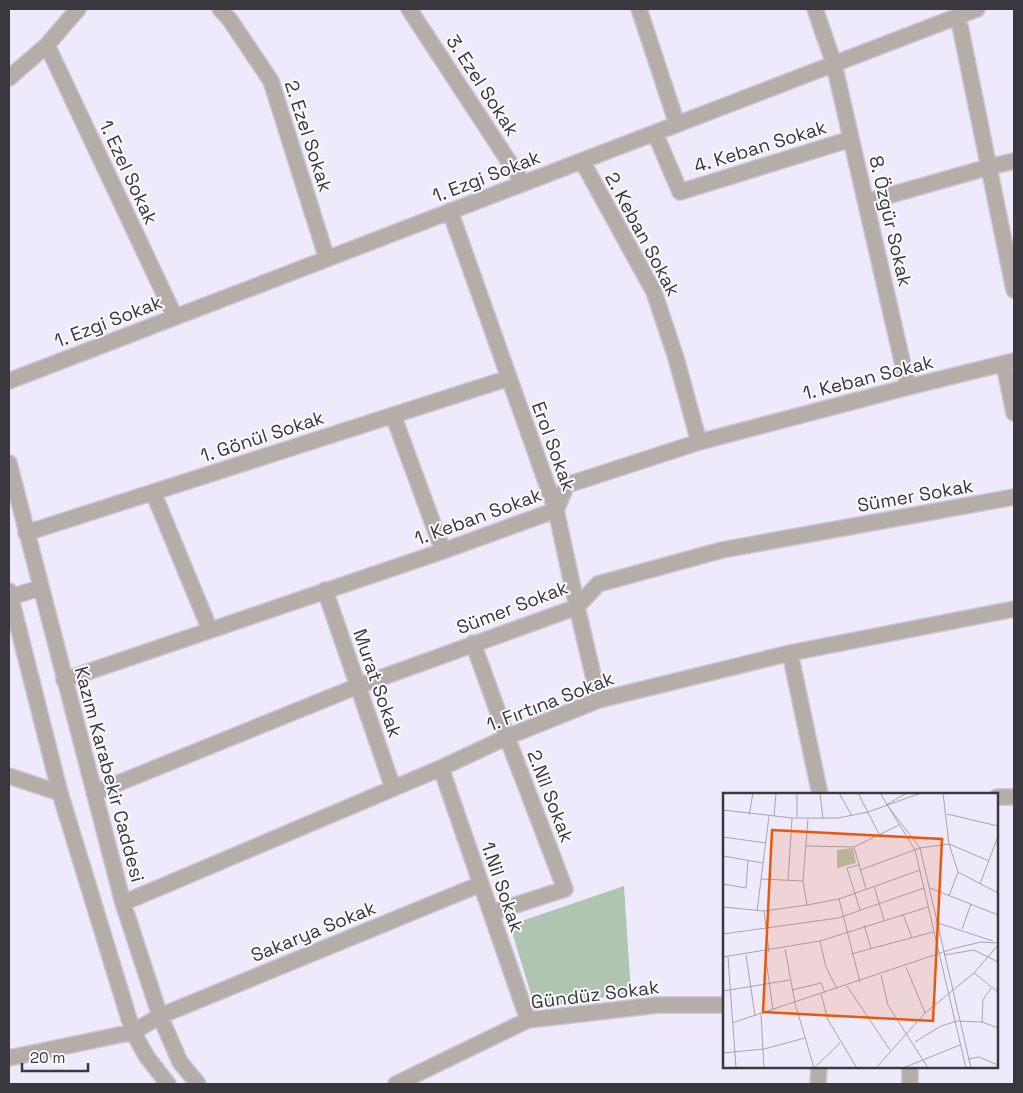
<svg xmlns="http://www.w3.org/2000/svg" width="1023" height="1093" font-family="'Space Grotesk',sans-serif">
  <rect width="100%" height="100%" fill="#efeafb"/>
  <path fill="#b0c4b2" d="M624 886 631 993 535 1008 510 925Z"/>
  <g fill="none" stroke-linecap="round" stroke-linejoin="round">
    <g stroke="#cbc6d5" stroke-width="18">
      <path id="minor" d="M220 9 230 20 271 81 327 259
        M409 9 523 183
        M639 9 677 124
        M815 9 834 64 908 387
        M958 16 1014 290
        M47 45 175 317
        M9 78 47 45 78 9
        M655 133 680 192 851 139
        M582 161 654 292 676 358 699 442
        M866 202 989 167 1014 161
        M450 211 556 510 577 607 599 700
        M1004 364 1014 413
        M9 381 977 9
        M393 415 443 551
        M9 463 123 903 160 1016 180 1062 198 1084
        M153 492 210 630
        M26 533 509 378
        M325 590 393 788
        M9 591 60 793 133 1032 147 1057 168 1084
        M9 597H10L40 588
        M473 643 507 737 565 889 491 913
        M790 653 820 794
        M64 680 443 551 556 510 567 485 699 442 908 387 1014 361
        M441 768 528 1020
        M9 776 60 793
        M94 793 358 686 577 607 598 584 722 550 1014 497
        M997 797H1014
        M123 903 441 768 507 737 599 700 790 653 1014 609
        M9 1058 133 1032 160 1016 481 884
        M396 1084 528 1020 658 1005H724
        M818 1084 819 1067
        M910 1084V1067"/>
    </g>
    <use href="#minor" stroke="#b4ada8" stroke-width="15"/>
  </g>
  <g text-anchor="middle" stroke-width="4" stroke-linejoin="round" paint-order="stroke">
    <g font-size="19" fill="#3a383f" stroke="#fafafd">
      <text transform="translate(483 85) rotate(57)" y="7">3. Ezel Sokak</text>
      <text transform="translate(309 136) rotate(72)" y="7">2. Ezel Sokak</text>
      <text transform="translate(760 146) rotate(-17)" y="7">4. Keban Sokak</text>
      <text transform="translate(129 172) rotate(65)" y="7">1. Ezel Sokak</text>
      <text transform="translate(486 176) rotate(-21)" y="7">1. Ezgi Sokak</text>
      <text transform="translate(891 221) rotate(77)" y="7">8. Özgür Sokak</text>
      <text transform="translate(643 234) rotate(62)" y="7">2. Keban Sokak</text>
      <text transform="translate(108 321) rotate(-21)" y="7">1. Ezgi Sokak</text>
      <text transform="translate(868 377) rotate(-14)" y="7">1. Keban Sokak</text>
      <text transform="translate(262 436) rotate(-18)" y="7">1. Gönül Sokak</text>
      <text transform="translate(554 446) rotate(70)" y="7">Erol Sokak</text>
      <text transform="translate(915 495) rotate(-10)" y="7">Sümer Sokak</text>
      <text transform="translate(478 516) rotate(-20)" y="7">1. Keban Sokak</text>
      <text transform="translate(512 607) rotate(-21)" y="7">Sümer Sokak</text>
      <text transform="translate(378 683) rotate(71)" y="7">Murat Sokak</text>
      <text transform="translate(550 701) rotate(-21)" y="7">1. Fırtına Sokak</text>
      <text transform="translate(110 774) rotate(75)" y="7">Kazım Karabekir Caddesi</text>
      <text transform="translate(551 796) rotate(69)" y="7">2.Nil Sokak</text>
      <text transform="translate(503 887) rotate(71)" y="7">1.Nil Sokak</text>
      <text transform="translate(313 931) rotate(-22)" y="7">Sakarya Sokak</text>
      <text transform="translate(595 994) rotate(-7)" y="7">Gündüz Sokak</text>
    </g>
  </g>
  <g transform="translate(723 793)">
    <rect width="275" height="275" fill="#efeafb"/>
    <path d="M130 55 133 70 114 75V57Z" fill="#b0c4b2"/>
    <path fill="none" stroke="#a7a3b0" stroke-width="1" d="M97 0 100 26M116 0 129 23M135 0 157 43M157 0 192 57 243 275M220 0 226 51 235 79 226 103M163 12 184 0M164 12 197 55 248 275M0 17 69 25H115L145 19 198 0M224 21 275 33M26 22 30 0M51 23 53 0M74 25V0M0 44 43 50M82 53 131 54 176 32M131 54 143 96M0 63 40 70M136 72 124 75 137 117M137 77 197 55 226 51 266 68M235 79 275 100M38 86 80 88M65 87 69 25M0 91 23 95 25 67M257 91 275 43M151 93 161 127M207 95 275 122M116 106 137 189M84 112 80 88 85 26M0 114 41 118 84 112 116 106 197 77M34 118 46 23M41 118 46 159M180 121 189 145M212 129 270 148M141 132 148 155M239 136 248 111M0 141 115 125 201 95M97 148 103 174 114 196M62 156 72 210 91 275M42 159 50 217M128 161 210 139M23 162 32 223M221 162 251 157 275 169M0 164 97 148 205 114M5 164 13 275M183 174 202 220M251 180 275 199M158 182 165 212 205 275M124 193 167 257M69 197 98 190 102 200M0 198 67 187M98 201 105 227 134 275M38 221 41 275M259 229 260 207 268 195M9 230 229 156 258 149 275 150M192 249 218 233 234 228 259 229 275 235M0 260 41 256 82 245M245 266 256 264 275 272M91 275 117 250M153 275 202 220 251 180 275 152M180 275 237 252"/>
    <path fill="#e8590c" fill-opacity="0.15" stroke="#e8590c" stroke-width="2.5" d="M49 37 219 46 210 228 40 219Z"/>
    <rect width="275" height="275" fill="none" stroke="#3a383f" stroke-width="2.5"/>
  </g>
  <rect width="1023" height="1093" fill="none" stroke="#3a383f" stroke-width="20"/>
  <path d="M22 1063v8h66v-8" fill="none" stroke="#3a383f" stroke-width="2.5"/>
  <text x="30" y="1063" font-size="15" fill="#3a383f" stroke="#fafafd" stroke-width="4" paint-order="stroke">20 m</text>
</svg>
